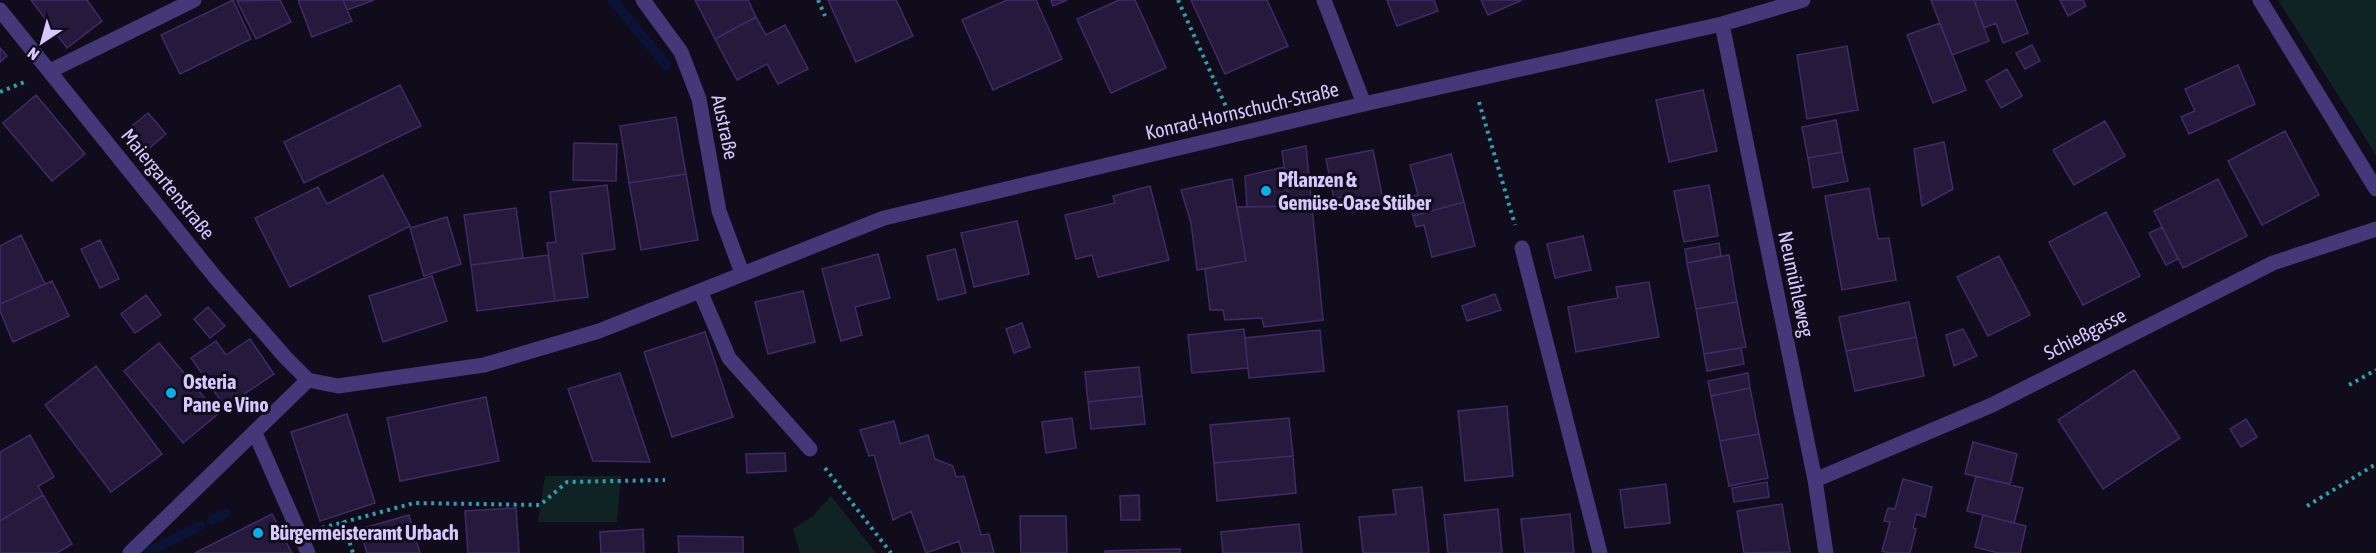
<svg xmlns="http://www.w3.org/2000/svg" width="2376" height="553" font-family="'Asap Condensed',sans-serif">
  <rect width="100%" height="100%" fill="#110c1c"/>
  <path fill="#0f2325" d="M2278 0H2376V155Z
    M545 476H621L617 522H538Z
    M831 496 876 553H800L793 529 814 515Z"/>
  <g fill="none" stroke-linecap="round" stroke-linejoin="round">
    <path stroke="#0a1336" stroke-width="10" d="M613 0 666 65
      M212 520 226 513
      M150 551 200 526"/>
  </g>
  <path fill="#25193c" stroke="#402b67" stroke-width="1.5" d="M31 0H87L102 21 67 48Z
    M233 0 251 39 180 74 161 35Z
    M280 0 291 22 256 39 237 1Z
    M298 0H343L352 21 312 37Z
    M343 0H374L347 10Z
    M695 0H748L756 17 715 39Z
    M828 0H896L913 36 856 62Z
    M1007 0H1036L1062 59 993 90 962 20Z
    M1051 0H1067L1053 6Z
    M1119 0H1135L1166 68 1111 93 1077 19Z
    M1191 0H1267L1288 46 1225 74Z
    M1387 0H1434L1438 11 1397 26Z
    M1481 0H1522L1488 15Z
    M1931 0H1974L1989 41 1952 55Z
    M1974 0H2015L2028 33 2003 43 1996 23 1984 28Z
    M2060 0H2083L2086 6 2068 16Z
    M756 17 766 35 785 25 808 69 778 84 767 64 737 80 715 39Z
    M1940 23 1966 90 1933 103 1907 35Z
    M2032 45 2040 61 2025 69 2016 53Z
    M1847 46 1858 110 1807 119 1797 55Z
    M0 48 7 56 0 62Z
    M2238 65 2255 104 2189 134 2181 117 2195 111 2185 89Z
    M2007 69 2022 96 2001 108 1986 81Z
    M400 85 421 126 304 183 284 142Z
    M1703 90 1717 151 1669 162 1656 100Z
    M36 95 85 154 52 181 3 123Z
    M148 113 166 134 146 151 128 129Z
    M676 117 686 174 629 183 620 126Z
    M1836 120 1842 152 1808 158 1802 127Z
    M2105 121 2125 156 2074 185 2053 150Z
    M2285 131 2319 195 2262 225 2228 161Z
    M1944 142 1953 189 1922 206 1914 149Z
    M574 143 617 144 616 181 573 180Z
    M1306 146 1323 320 1264 327 1262 318 1225 320 1223 310H1210L1205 269 1246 261 1237 207 1290 206 1282 151Z
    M1373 150 1384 205 1352 212 1349 195 1334 199 1326 159Z
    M1842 152 1848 181 1813 188 1808 158Z
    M1451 154 1464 202 1413 216 1408 197 1418 195 1410 165Z
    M1284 167 1290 206 1247 207 1245 176Z
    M686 174 698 240 641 250 629 183Z
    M383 175 410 226 290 287 255 218 318 187 327 204Z
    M1232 179 1246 261 1197 270 1191 223 1181 190Z
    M2218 179 2247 236 2183 268 2154 211Z
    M607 185 615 249 582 254 588 297 555 301 547 243 556 242 550 192Z
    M1709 185 1718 236 1684 242 1674 191Z
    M1150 186 1169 260 1098 277 1092 255 1076 259 1065 215 1115 203 1113 196Z
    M1869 188 1878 239 1889 238 1896 280 1842 290 1825 196Z
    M1464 202 1475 246 1432 257 1424 225 1416 227 1413 216Z
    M516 208 523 258 471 265 464 215Z
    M2106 212 2140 276 2083 305 2049 242Z
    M447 217 461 264 424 276 410 228Z
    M1017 221 1029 274 974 287 961 233Z
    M2162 227 2178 259 2166 265 2149 233Z
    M21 235 45 284 0 304V246Z
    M1583 236 1591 270 1555 278 1547 244Z
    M100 240 119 279 100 288 81 249Z
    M1719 243 1721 256 1687 263 1685 249Z
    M955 249 966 293 938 300 927 256Z
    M878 254 890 298 855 307 862 335 841 341 822 269Z
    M548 255 555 301 477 311 471 265Z
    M1729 255 1737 302 1696 309 1687 263Z
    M1999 256 2030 315 1988 336 1957 277Z
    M432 276 447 321 383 342 369 296Z
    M52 281 69 316 13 342 0 311V304Z
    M1649 282 1659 337 1576 352 1568 307 1618 298 1616 287Z
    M803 291 815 342 768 354 755 302Z
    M1495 294 1501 310 1467 321 1462 306Z
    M146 295 161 315 135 333 121 314Z
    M1737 302 1746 347 1704 354 1696 309Z
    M1909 302 1916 337 1846 351 1839 317Z
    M208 307 225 326 210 338 194 319Z
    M1022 323 1030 347 1014 353 1006 329Z
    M1244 329 1248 368 1192 373 1188 335Z
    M1963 329 1977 356 1954 366 1946 335Z
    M1320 330 1324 371 1249 378 1245 338Z
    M705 332 733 417 672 437 644 352Z
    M1916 337 1924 376 1855 391 1846 351Z
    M250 339 274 374 225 407 191 358 216 341 226 355Z
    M159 343 218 414 183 443 124 371Z
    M1741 348 1744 364 1707 371 1704 354Z
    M96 366 162 454 111 492 45 405Z
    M1139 367 1142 396 1088 402 1085 372Z
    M2134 370 2180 438 2103 489 2058 420Z
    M620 373 650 462 593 461 568 389Z
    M1748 373 1750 388 1711 396 1708 381Z
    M1750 388 1759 434 1720 441 1711 396Z
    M1142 396 1145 424 1091 429 1088 402Z
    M486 397 499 461 400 481 387 418Z
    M1507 406 1513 476 1465 481 1458 411Z
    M347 414 375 503 320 521 291 432Z
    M1072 418 1076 448 1046 453 1042 422Z
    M1289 418 1293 456 1214 463 1210 425Z
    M2246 419 2257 437 2241 447 2230 429Z
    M894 421 900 444 928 435 935 459 953 466 956 477 964 476 981 535 989 534 994 553H962L959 541 926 553 911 511 893 520 874 455 869 456 860 430Z
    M1759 434 1768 478 1729 486 1720 441Z
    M30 435 54 477 38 486 43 495 0 521V452Z
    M1973 442 2017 454 2010 484 1965 474Z
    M785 453 786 471 747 473 746 454Z
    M1293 456 1296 493 1217 501 1214 463Z
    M1976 476 2023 488 2014 523 1967 511Z
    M1903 479 1932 487 1925 517 1916 514 1913 528 1916 529 1910 553H1889L1882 551 1890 522 1884 521 1888 508 1895 509Z
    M1767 482 1769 497 1734 502 1732 488Z
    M1666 484 1670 523 1625 528 1620 490Z
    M1422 487 1429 553H1363L1359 517 1396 514 1393 490Z
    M43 495 72 544 57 553H0V521Z
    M1139 495 1140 520H1121L1120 496Z
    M1782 504 1790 552 1744 553 1737 511Z
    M516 508 519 553H468L465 511Z
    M1498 509 1502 553H1448L1444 515Z
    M272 514 292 553H195Z
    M1570 514 1574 553H1525L1521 519Z
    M409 515 420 553H367L360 529Z
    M1983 515 2026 526 2020 553H1998L1975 547Z
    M1020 516H1066L1067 553H1021Z
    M1299 524 1302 553H1223L1221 532Z
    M643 529 644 553H601L600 532Z
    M678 536 743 537V553H679Z
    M1180 549V553H1137V550Z
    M1137 550V553H1105V551Z"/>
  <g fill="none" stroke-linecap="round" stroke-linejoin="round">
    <path stroke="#319ea9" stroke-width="4" stroke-dasharray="3 4.5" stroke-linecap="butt" d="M818 0 825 16
      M1178 0 1228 111
      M0 92 27 81
      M1479 102 1515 225
      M2349 385 2376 370
      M825 468 891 553
      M2307 506 2376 464
      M343 521 353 553
      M322 528 414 503 540 505 567 482 665 480"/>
    <path stroke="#443879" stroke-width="15" d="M643 0 681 52 699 99 719 211 742 273
      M1324 0 1364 104
      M2260 0 2376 189
      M0 10 215 277 286 358 308 380
      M1722 24 1815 480 1826 553
      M50 71 194 0
      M1522 248 1600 553
      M700 291 729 358 810 449
      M308 380 338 386 484 365 599 331 884 218 1364 104 1722 24 1803 0
      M255 433 308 553
      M1815 480 1992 405 2273 263 2376 229
      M130 553 308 380"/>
  </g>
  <g fill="#08b1e9" stroke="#110c1c" stroke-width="2">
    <circle cx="1266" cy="191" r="6"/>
    <circle cx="171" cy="393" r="6"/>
    <circle cx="258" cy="533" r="6"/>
  </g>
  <g text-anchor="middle" stroke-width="6" stroke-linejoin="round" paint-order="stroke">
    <g font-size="20" fill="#d6c8fd" stroke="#110c1c">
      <text transform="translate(1242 111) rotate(-13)" y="7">Konrad-Hornschuch-Straße</text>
      <text transform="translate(725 127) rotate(78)" y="7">Austraße</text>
      <text transform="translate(168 184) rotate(51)" y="7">Maiergartenstraße</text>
      <text transform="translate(1796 284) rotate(78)" y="7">Neumühleweg</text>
      <text transform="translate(2085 334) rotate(-27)" y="7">Schießgasse</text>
    </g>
    <g font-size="20" font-weight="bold" fill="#d6c8fd" stroke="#110c1c" text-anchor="start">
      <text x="1278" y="187">Pflanzen &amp;<tspan x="1278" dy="23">Gemüse-Oase Stüber</tspan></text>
      <text x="183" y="389">Osteria<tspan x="183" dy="23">Pane e Vino</tspan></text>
      <text x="270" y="540">Bürgermeisteramt Urbach</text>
    </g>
  </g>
  <g transform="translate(42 42) rotate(216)" stroke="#110c1c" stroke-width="4.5" paint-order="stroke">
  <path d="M0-4.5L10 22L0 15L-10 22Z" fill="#d6c8fd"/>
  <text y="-9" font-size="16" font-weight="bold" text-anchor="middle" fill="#d6c8fd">N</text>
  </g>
</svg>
